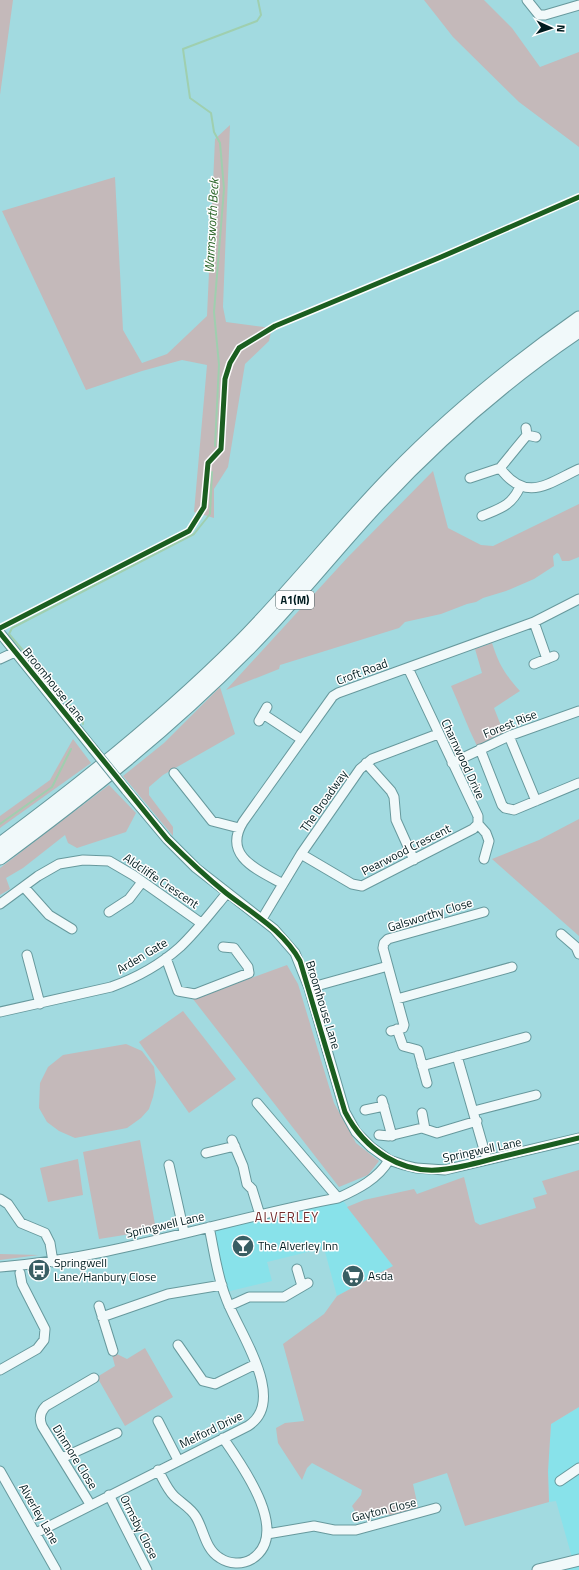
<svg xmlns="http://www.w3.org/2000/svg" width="579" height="1570" font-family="'Titillium Web',sans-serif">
  <rect width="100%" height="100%" fill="#a2dae0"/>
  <path fill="#88e2ea" d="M341 1198 393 1266 337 1296 324 1248 267 1262 272 1281 222 1293 207 1230Z
    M579 1407V1570H538L573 1561 556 1501 549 1502 548 1471 551 1424Z"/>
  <path fill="#c4b9ba" d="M0 0H13L0 95Z
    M424 0H484L512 28 540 67 579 52V147L519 102 453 37Z
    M230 125 223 307 226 322 272 328 269 341 245 364 228 467 214 489V518L194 512 207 365 182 360 142 371 86 390 2 211 115 177 123 330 142 363 167 354 207 316 215 139Z
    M433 471 448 528 481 545 493 546 579 504V557L569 561H562L559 554 557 553 553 556 554 566 534 579 506 591 483 598 476 602 467 604 441 614 405 622 399 628 280 665 279 669 226 690 348 557Z
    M492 643C499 665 505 674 520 691L494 708 504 733 477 746C467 726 460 706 451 686L482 673 475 649Z
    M220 687 235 734 163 775 149 787V795L173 827V836L123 776 164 743Z
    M73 739 91 763 0 828V816L50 780Z
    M109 785 136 813 126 832 77 848 68 843 65 835 23 868 6 878 10 889 0 895V868Z
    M579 819V936L492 859 539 840Z
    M287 965 298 984 334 1103 356 1143 379 1161 368 1175 339 1187 193 999Z
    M183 1011 236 1079 189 1113 139 1042Z
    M126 1044 142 1051 154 1067 156 1082 153 1097 149 1109 141 1118 127 1128 75 1138 59 1131 47 1122 39 1108 40 1083 48 1067 63 1055Z
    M140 1140 156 1230 99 1239 83 1152Z
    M78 1159 83 1195 48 1202 40 1168Z
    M579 1170V1407L551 1424 548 1471 549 1502 465 1526 447 1473 413 1484 418 1507 392 1516 388 1514 385 1511 381 1512 373 1510 357 1515 352 1506 361 1495 362 1490 312 1463 307 1468 302 1480 278 1443 276 1428 285 1423 304 1421 283 1344 324 1314 337 1296 393 1266 347 1207 364 1200 414 1189 417 1194 464 1177 475 1222 480 1225 536 1208 533 1198 547 1194 542 1181Z
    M0 1254 39 1255 0 1260Z
    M145 1348 173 1397 125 1426 97 1377 115 1366 112 1355 117 1354 127 1359Z"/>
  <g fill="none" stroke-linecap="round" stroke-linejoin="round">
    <path stroke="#9fcfaf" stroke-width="2" d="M215 446 219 365 214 312 224 189 220 143 214 132 211 113 190 98 183 49 257 21 261 15 258 0
      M83 724V721L9 634 12 628 194 534 210 514 212 472
      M0 824 52 787 71 749"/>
    <g stroke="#67999d" stroke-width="11">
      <path id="minor" d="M527 0 539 15H545L579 5
        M526 428 527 435 536 437
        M500 468C526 503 547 484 579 469
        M470 478 500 468 527 435
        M482 516C501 508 511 506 520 487
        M534 622 547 659
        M0 633 93 749
        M0 659 15 652
        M534 664 554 656
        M408 668 478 816V824L486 833 489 841 484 859
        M263 714 301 739
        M259 721 267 707
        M509 736 536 801
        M480 749 502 805 505 808 514 810 579 783
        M366 763 391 791 394 797 396 820 414 860
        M452 763 509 736 579 711
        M174 773 212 821 239 828
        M126 790 167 839 196 868 274 929 295 953 309 988 345 1112 356 1132 371 1147 389 1160 404 1165 416 1168 445 1170 579 1138
        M301 854 352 884 362 886 473 829 478 824
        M283 884C258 870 222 856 243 822L333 696 338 693 534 622 579 599
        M24 887 49 915 72 929
        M0 904 38 876 59 864 83 860 109 861 133 875 201 923
        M109 912 129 899 142 882
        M262 919 301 854 360 769 372 759 438 734
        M561 934 576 947 579 954
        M27 955 40 1004
        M166 958 178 991 195 994 249 973 248 967 234 948 223 947
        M309 988 388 966
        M397 999 512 967
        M0 1012 111 987C136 978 161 964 180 947 197 931 212 911 227 893
        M397 1029 403 1046 418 1050 427 1083
        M391 1031 403 1028 404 1025 383 948 384 943 388 939 484 912
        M457 1056 487 1160
        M422 1066 526 1037
        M382 1100 392 1136
        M257 1103 338 1198
        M365 1110 384 1106
        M474 1111 536 1095
        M422 1113 425 1129
        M379 1135 389 1136 422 1128 437 1133 477 1121
        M232 1140 243 1166 247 1184 252 1189 260 1215
        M206 1153 235 1146
        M169 1165 184 1232
        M0 1199 8 1204 21 1223 45 1233 50 1243 53 1262
        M0 1267C115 1258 225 1219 338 1198 358 1189 378 1179 389 1160
        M297 1269 302 1286
        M99 1306 113 1351
        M229 1306 249 1297H284L308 1283
        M102 1317 168 1294 222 1285
        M178 1345 203 1381 215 1384 256 1364
        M0 1370 37 1349 44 1340 45 1329 22 1284 20 1273
        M158 1421 178 1460
        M62 1458 117 1433
        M158 1470C163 1479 167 1489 174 1496 181 1503 191 1508 196 1517 204 1530 205 1549 220 1558 229 1564 242 1565 252 1559 292 1533 241 1464 223 1438
        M0 1471 56 1570
        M560 1481 579 1468
        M109 1495 147 1570
        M90 1504 42 1426C39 1419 40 1412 46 1406L94 1378
        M36 1533 248 1426C289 1400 237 1330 226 1298 217 1276 214 1250 209 1227
        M267 1534 314 1526 334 1530H356L436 1508"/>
    </g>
    <g stroke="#67999d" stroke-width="13">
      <path id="major" d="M538 1570 579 1560"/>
    </g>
    <g stroke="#67999d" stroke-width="15">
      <path id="highway" d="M0 844C84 782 164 718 238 644 292 590 339 529 392 475 449 416 512 365 579 318
        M0 858C87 794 171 727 247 650 294 603 334 551 379 503 439 439 506 380 579 331"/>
    </g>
    <use href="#minor" stroke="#f1f9fa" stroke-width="9"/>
    <use href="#major" stroke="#f1f9fa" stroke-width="11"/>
    <use href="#highway" stroke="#f1f9fa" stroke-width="13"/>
    <g stroke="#67999d" stroke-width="11" stroke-linecap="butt">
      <path id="minor-bridge" d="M93 749 126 790"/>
    </g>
    <use href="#minor-bridge" stroke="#f1f9fa" stroke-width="9"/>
    <g stroke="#fefefe" stroke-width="8">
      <path id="cycleway" d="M0 628 189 531 204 507 208 463 221 449 225 379 230 363 239 348 275 326 441 257 579 197
        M0 633 167 839C186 858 205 876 226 893 253 914 283 930 300 961L345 1112C364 1149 402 1176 446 1169 463 1167 480 1162 496 1158 524 1151 551 1145 579 1138"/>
    </g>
    <use href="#cycleway" stroke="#1b5e20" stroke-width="5"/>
  </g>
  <defs>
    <g id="bar-disc" transform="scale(1.15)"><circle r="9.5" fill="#395e63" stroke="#fefefe"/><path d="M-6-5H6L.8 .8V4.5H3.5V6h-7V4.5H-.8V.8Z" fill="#fff"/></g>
    <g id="bus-disc" transform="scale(1.15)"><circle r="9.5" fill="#395e63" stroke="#fefefe"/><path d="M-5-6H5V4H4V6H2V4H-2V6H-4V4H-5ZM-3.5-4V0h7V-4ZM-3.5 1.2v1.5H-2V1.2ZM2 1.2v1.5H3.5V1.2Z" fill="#fff"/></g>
    <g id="supermarket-disc" transform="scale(1.15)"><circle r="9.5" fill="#395e63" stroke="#fefefe"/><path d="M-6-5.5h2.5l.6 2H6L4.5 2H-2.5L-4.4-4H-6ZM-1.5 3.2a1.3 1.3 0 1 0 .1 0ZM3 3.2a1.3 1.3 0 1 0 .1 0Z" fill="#fff"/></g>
  </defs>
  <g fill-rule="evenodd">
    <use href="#bar-disc" x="243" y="1246"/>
    <use href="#bus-disc" x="39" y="1270"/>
    <use href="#supermarket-disc" x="353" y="1276"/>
  </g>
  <g text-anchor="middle" stroke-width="3" stroke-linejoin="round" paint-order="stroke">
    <rect fill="#fefefe" stroke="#4c6062" stroke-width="1" x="276" y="591" width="38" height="18" rx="3"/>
    <g font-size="11" font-weight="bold" fill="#001c1f">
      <text x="295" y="604">A1(M)</text>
    </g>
    <g font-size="12" fill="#001c1f" stroke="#fefefe">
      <text transform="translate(362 672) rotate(-20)" y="4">Croft Road</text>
      <text transform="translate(54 685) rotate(51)" y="4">Broomhouse Lane</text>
      <text transform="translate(510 724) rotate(-22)" y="4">Forest Rise</text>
      <text transform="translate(463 759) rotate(65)" y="4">Charnwood Drive</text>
      <text transform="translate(324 801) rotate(-55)" y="4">The Broadway</text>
      <text transform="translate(406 850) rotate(-27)" y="4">Pearwood Crescent</text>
      <text transform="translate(161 881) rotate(34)" y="4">Aldcliffe Crescent</text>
      <text transform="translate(430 915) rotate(-17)" y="4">Galsworthy Close</text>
      <text transform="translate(142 956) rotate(-31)" y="4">Arden Gate</text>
      <text transform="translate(323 1005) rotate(73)" y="4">Broomhouse Lane</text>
      <text transform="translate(482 1150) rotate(-12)" y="4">Springwell Lane</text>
      <text transform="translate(165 1225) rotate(-13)" y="4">Springwell Lane</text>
      <text transform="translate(211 1430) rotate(-26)" y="4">Melford Drive</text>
      <text transform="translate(75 1457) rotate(58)" y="4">Dinmore Close</text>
      <text transform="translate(384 1510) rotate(-14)" y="4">Gayton Close</text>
      <text transform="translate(39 1514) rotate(60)" y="4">Alverley Lane</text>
      <text transform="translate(139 1527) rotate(63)" y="4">Ormsby Close</text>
    </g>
    <g font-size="12" fill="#001c1f" stroke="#fefefe" text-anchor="start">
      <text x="258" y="1250">The Alverley Inn</text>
      <text x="54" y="1267">Springwell<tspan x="54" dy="14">Lane/Hanbury Close</tspan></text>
      <text x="368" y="1280">Asda</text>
    </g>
    <g font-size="13" font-style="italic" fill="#296326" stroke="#fefefe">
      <text transform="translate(211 226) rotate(-87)" y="5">Warmsworth Beck</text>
    </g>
    <g font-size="13" letter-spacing="1" fill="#732d2d" stroke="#fefefe">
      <text x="287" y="1222">ALVERLEY</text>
    </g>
  </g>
  <g transform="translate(551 28) rotate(93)" stroke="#fefefe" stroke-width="3" paint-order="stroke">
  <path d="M0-3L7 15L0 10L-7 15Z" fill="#001c1f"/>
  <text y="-6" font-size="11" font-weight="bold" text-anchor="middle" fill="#001c1f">N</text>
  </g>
</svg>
